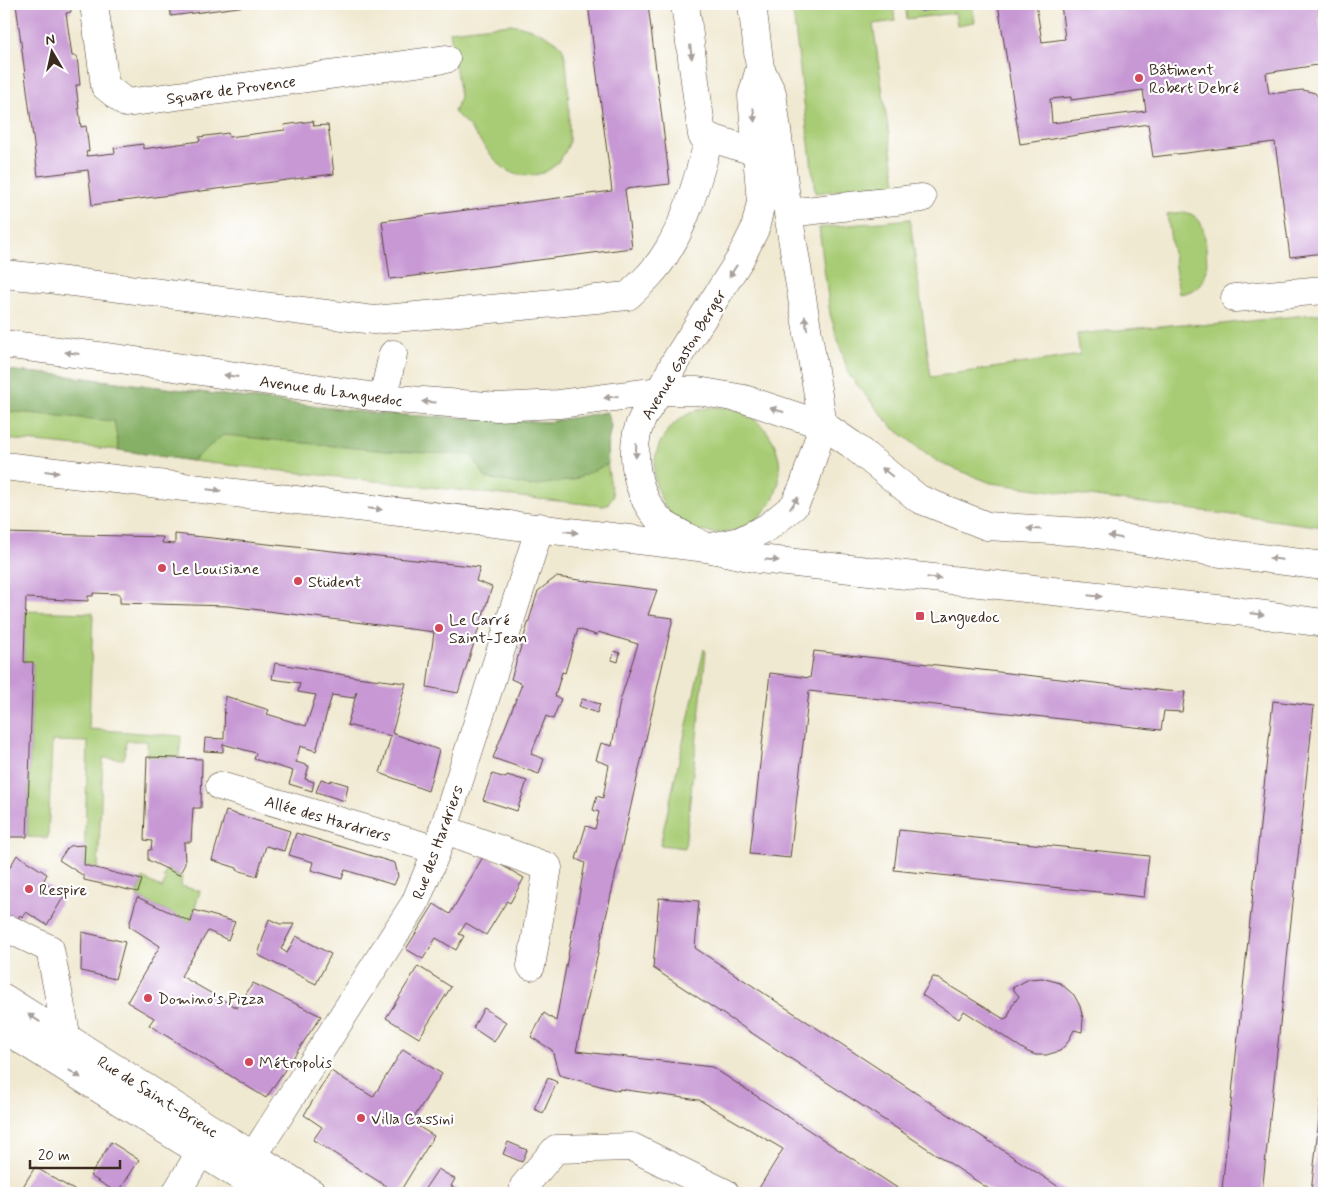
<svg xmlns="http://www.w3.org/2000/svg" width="1328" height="1197" font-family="Mynerve,sans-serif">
  <rect width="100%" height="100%" fill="#fff"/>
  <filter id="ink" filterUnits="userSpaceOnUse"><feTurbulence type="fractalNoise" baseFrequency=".02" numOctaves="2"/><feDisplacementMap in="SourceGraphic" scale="10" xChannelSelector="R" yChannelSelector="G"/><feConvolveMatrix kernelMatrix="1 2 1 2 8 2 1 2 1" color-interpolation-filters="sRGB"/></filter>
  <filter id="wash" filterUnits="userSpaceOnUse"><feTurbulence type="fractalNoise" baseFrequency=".0096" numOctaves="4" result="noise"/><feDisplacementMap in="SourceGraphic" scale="20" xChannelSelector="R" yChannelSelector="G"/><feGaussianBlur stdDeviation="1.12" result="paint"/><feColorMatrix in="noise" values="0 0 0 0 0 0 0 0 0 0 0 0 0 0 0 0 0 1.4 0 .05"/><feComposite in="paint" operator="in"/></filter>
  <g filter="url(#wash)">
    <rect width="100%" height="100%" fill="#f0e9d1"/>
    <path fill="#a8cc75" stroke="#727b4a" d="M792 4H893L895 21 873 24 896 184 815 193Z
      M905 4H920L921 11 972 4 975 22 957 25 955 13 907 19Z
      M511 24C528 27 549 34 561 46 570 57 569 126 569 143 565 155 555 169 542 173 533 176 521 177 512 173 497 167 481 141 470 128 465 122 459 117 454 112L460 97 450 31Z
      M1184 212C1204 216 1204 231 1206 248 1208 272 1208 290 1179 294L1167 214Z
      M910 219 931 377 1080 355 1077 334 1181 324 1213 325 1324 313V527L991 483 938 462 892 427 849 375 830 314 819 228Z
      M4 370 59 375 379 414 548 422 607 412C611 428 608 433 607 448 606 463 610 481 613 496L607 505 603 506 192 461 119 450 4 439Z
      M654 470a63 63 0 1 1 126 0a63 63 0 1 1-126 0Z
      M25 611 93 613 89 729 181 736 179 758 147 757V741H126L124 759 103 758 98 869 84 865 88 742 52 741 48 838 27 837 33 663 24 662Z
      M704 649 706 652 685 848 660 845Z
      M167 869 182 877 181 886 200 891 191 922 137 897 143 878 162 888 166 879 163 878Z"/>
    <path fill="#86b066" stroke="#606d42" d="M4 370 59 375 379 414 548 422 607 412 611 426 607 448 608 464 573 480 530 486 486 478 472 455 386 451 223 435 192 461 119 450 114 421 4 411Z"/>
    <g id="blocks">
      <path fill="#c798d4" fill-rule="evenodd" d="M16 4H70L71 12 66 13 72 56H77L80 85H76L81 127 86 126 89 151 86 152 87 156 115 153 114 148 143 144V149L200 141 199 137 228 133 229 137 285 130 284 125 313 121 314 126 328 125 334 174 92 205 88 170 38 176Z
        M170 4H254V5L171 16Z
        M588 4H648L670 184 625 189 632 248 390 279 382 221 612 191Z
        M920 4H965V5L921 11Z
        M998 4H1036L1042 42 1065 39 1061 4H1318L1324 64 1266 73 1269 94 1303 90 1315 93 1321 101 1324 121V253L1290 257 1275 142 1153 157 1148 124 1020 144ZM1143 90 1146 111 1052 123 1050 99 1071 97V100Z
        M4 533 163 537 162 543 175 544V534L480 567 476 581 492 587 458 693 427 687 434 632 228 606 120 603V594L93 593V596H88V601L26 598 24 662H33L27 837H4Z
        M556 577 657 590 648 615 673 618 576 1051 712 1067 905 1193H756L783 1149 699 1100 619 1089V1091L559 1075 552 1050 531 1037 544 1013 556 1021 585 863 576 859 586 826 595 829 599 812 593 810 597 796 603 798 609 765 596 760 601 743 612 746 620 701 638 644 598 632 596 635 578 629 565 673 562 672 555 696 561 699 553 719 546 716 531 754 544 759 539 774 493 758 522 684 511 679 538 591Z
        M614 651 620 653 618 662 612 660Z
        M814 651 1166 691 1185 692 1182 712 1164 711 1161 730 809 691 790 858 750 854 770 673 810 678Z
        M275 663 356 677 406 683 392 733 439 750 428 791 380 773 391 736 347 725 357 692H356L354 698 332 695 316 751 300 746 296 762 309 766 305 779 314 782 312 791 289 784 293 771 254 759 256 753 223 744V752L204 751 205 738 224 739 225 696 269 710 267 714 306 726 316 695 298 692 300 683 272 679Z
        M582 699 600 704 597 713 579 706Z
        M1273 701 1314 706 1262 1193 1222 1189Z
        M147 757 202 759 201 808H193L191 842H184L185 864 179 875 148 860V850H151L152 841 144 840Z
        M492 774 506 778 507 775 527 781 517 811 483 800Z
        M321 779 330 782 331 780 348 785 345 801 316 792Z
        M226 811 290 831 284 851 266 846 257 876 237 870V868L212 860Z
        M899 830 1149 856 1144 897 894 870Z
        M296 833 395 863 398 876 394 885 345 870 342 879 311 870 313 862 289 855Z
        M85 845 84 865 142 880 138 892 84 880V876L59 860 69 846Z
        M17 855 47 874 43 882 64 896 47 925 26 912 22 917 20 915 4 941V877Z
        M484 855 524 878 510 903 507 901 486 935 466 923 459 934 464 936 456 950 436 938 423 959 406 949 434 904 450 914Z
        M137 897 191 922 194 910 235 922 228 940 208 931 181 976 237 1008 253 983 321 1016 266 1098 149 1025 154 1018 127 1002 160 946 129 926Z
        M659 898 699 901 695 948 1068 1193H995L653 968Z
        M269 919 280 924H294L281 949 287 953 296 936 331 954 316 984 258 955Z
        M82 932 125 942 115 979 81 971Z
        M418 966 451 987 419 1038 386 1018Z
        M933 977H935L1004 1019 1008 1017 1012 1006 1019 996 1012 988 1029 979 1042 978 1060 983 1074 995 1080 1006 1083 1019 1082 1032 1074 1030 1068 1042 1060 1051 1046 1055H1036L1028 1052 964 1011 959 1019 922 995Z
        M484 1008 506 1022 494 1042 473 1028Z
        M403 1049 442 1074 411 1122 434 1136 399 1193H397L313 1140 322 1127 304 1115 331 1071 373 1097Z
        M548 1078 557 1082 543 1113 534 1109Z
        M1323 1083H1324V1193H1311Z
        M111 1142 139 1160 118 1193 90 1176Z
        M508 1142 527 1150 522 1162 503 1154Z
        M35 1167 79 1193H19Z
        M438 1169 455 1179 451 1186 464 1193H422Z"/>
    </g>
  </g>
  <g filter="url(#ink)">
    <use href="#blocks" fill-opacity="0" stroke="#564739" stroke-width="1"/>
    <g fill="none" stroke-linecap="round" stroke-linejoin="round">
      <g stroke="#564739" stroke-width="29">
        <path id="minor" d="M94 4 105 86 126 103 446 59
          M685 4 702 135 743 148 773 145
          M752 4 760 68 772 93 788 213 823 425
          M788 213 922 198
          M4 274 33 277 374 320 628 296C643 282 658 268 668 250 689 216 698 175 710 137
          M1235 298 1324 290
          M660 391 676 360 740 259 755 229 761 202 752 96 760 68
          M383 398 393 354
          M220 786 437 850
          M443 829 548 867 531 966
          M11 930 50 949 67 1039
          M241 1175 415 903 437 850 540 527
          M524 1186 556 1149 632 1147 725 1193
          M176 1193 200 1153"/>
      </g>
      <g stroke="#564739" stroke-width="29">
        <path id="major" d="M4 344 121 359 383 398 475 405 497 407 559 404 660 391H698L744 399 823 425 851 444 919 499 987 526 1083 532 1206 551 1324 566
          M660 391C654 400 648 408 643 417 627 448 636 497 661 521 669 529 696 541 707 548L740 541 768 527 794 506 804 485 823 425
          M4 466 707 548 759 559 1236 611 1324 623
          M4 998 312 1193
          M4 1029 266 1193"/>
      </g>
      <use href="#minor" stroke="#fff" stroke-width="28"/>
      <use href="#major" stroke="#fff" stroke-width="28"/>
    </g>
    <defs><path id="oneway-solid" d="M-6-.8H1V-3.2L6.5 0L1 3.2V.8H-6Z" transform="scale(1.25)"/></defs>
    <g fill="#a79f9a">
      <use href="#oneway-solid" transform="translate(691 52) rotate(83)"/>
      <use href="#oneway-solid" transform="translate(754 115) rotate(85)"/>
      <use href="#oneway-solid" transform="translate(733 271) rotate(123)"/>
      <use href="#oneway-solid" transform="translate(806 323) rotate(-99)"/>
      <use href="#oneway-solid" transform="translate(72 353) rotate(-173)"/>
      <use href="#oneway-solid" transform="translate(231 376) rotate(-172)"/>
      <use href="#oneway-solid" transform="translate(611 397) rotate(172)"/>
      <use href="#oneway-solid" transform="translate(429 402) rotate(-176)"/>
      <use href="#oneway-solid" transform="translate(777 410) rotate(-162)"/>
      <use href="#oneway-solid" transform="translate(636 451) rotate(92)"/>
      <use href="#oneway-solid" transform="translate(52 472) rotate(7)"/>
      <use href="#oneway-solid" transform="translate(887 472) rotate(-141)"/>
      <use href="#oneway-solid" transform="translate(214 490) rotate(6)"/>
      <use href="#oneway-solid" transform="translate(794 503) rotate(-57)"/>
      <use href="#oneway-solid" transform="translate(375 509) rotate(6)"/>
      <use href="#oneway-solid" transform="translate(1034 529) rotate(-177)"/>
      <use href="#oneway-solid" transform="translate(571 532) rotate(7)"/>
      <use href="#oneway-solid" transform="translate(1115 537) rotate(-171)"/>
      <use href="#oneway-solid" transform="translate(1276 559) rotate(-173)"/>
      <use href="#oneway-solid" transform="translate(772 560) rotate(6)"/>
      <use href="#oneway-solid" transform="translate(934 578) rotate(6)"/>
      <use href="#oneway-solid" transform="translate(1095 596) rotate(6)"/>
      <use href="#oneway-solid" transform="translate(1257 614) rotate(7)"/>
      <use href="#oneway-solid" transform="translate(34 1018) rotate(-147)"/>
      <use href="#oneway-solid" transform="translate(75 1074) rotate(32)"/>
    </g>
  </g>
  <g fill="#d1495b" stroke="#fff" stroke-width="2">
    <circle cx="1139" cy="78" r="5"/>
    <circle cx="162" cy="568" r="5"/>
    <circle cx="298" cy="581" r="5"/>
    <rect x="915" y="611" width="10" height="10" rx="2.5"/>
    <circle cx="439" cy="628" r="5"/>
    <circle cx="29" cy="889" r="5"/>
    <circle cx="148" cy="998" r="5"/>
    <circle cx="249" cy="1062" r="5"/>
    <circle cx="361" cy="1118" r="5"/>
  </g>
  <g text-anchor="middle" stroke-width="4.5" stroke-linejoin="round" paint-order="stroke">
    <g font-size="16" fill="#3b2a1e" stroke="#fff" text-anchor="start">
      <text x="1149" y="75">Bâtiment<tspan x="1149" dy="18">Robert Debré</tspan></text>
      <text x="172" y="574">Le Louisiane</text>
      <text x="308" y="587">Stüdent</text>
      <text x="930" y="622">Languedoc</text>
      <text x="449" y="625">Le Carré<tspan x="449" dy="18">Saint-Jean</tspan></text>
      <text x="39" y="895">Respire</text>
      <text x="158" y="1004">Domino's Pizza</text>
      <text x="259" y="1068">Métropolis</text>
      <text x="371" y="1124">Villa Cassini</text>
    </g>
    <g font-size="16" fill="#3b2a1e" stroke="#fff">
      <text transform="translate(231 89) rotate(-8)" y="6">Square de Provence</text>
      <text transform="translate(683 354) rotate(-59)" y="6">Avenue Gaston Berger</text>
      <text transform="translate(331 390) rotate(8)" y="6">Avenue du Languedoc</text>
      <text transform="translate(328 818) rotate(16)" y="6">Allée des Hardriers</text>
      <text transform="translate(437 842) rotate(-70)" y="6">Rue des Hardriers</text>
      <text transform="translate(158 1096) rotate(32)" y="6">Rue de Saint-Brieuc</text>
    </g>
  </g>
  <rect width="1328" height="1197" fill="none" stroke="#fff" stroke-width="20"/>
  <g transform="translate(52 52) rotate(351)" stroke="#ffffff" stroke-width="4" paint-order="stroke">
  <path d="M0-4L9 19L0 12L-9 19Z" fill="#3b2a1e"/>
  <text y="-8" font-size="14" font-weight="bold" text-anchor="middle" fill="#3b2a1e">N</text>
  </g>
  <path d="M30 1160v8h90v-8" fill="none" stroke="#3b2a1e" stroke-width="2.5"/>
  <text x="38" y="1160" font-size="15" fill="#3b2a1e" stroke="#ffffff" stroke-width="4" paint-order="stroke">20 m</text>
</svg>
